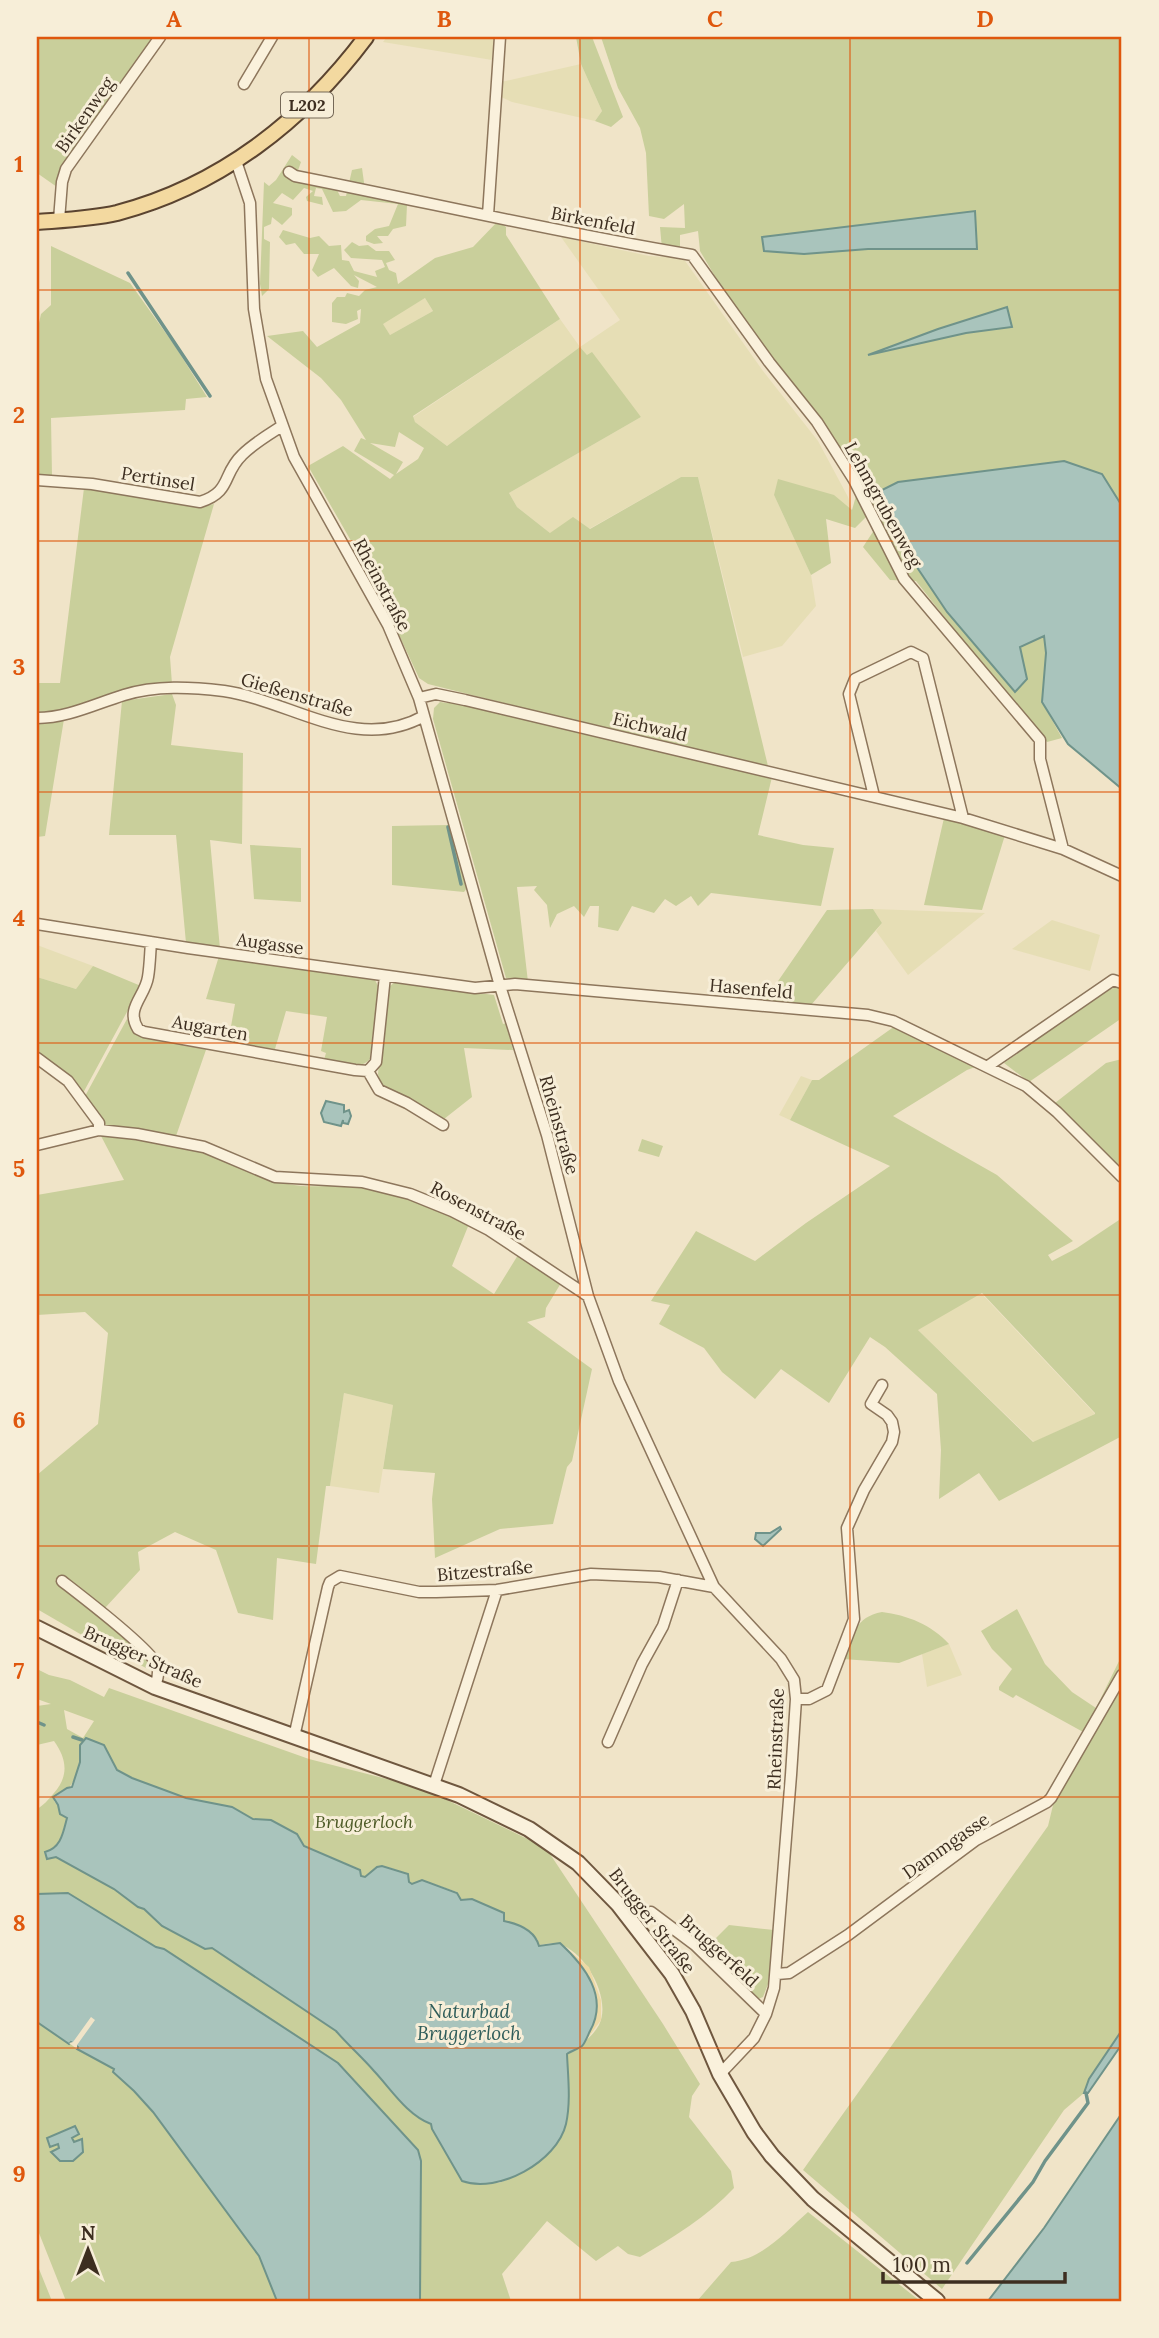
<svg xmlns="http://www.w3.org/2000/svg" width="1159" height="2338" font-family="Lora,serif">
  <rect width="100%" height="100%" fill="#f0e4c8"/>
  <path fill="#e6deb5" d="M387 37H494L492 60 383 42Z
    M581 64 602 111 595 121 512 102 501 97V82Z
    M561 237 649 256 683 258 763 371 818 441 848 497 852 511 774 495 811 575 816 606 782 646 743 657 698 477H681L589 529 550 533 517 507 509 493 641 417 580 347 447 446 415 422 413 417 560 319 580 347 620 320Z
    M425 298 433 311 390 335 382 323Z
    M873 909 985 913 908 975 876 931 882 923Z
    M1052 920 1100 935 1090 971 1012 949Z
    M37 945 93 966 76 989 37 977Z
    M801 1076 812 1080 790 1120 779 1115Z
    M981 1293 1095 1414 1034 1442 917 1329Z
    M344 1393 393 1405 379 1493 330 1486Z
    M949 1644 962 1675 927 1687 922 1654Z"/>
  <path fill="#c9cf9b" fill-rule="evenodd" d="M37 37H151L154 39 57 187 37 173Z
    M576 37H592L623 117 611 127 595 121 602 111 581 64Z
    M601 37H1122V506L1102 474 965 475 899 482 880 491 892 530 947 612 1027 679 1020 647 1044 635 1046 653 1042 702 1062 738 1047 742 1012 703 980 679 979 661 916 581 890 580 863 547 880 521 870 513 855 528 826 519 831 563 811 575 774 495 778 479 834 495 852 510 856 496 863 489 823 423 783 374 732 305 700 251 698 231 680 235V254L662 249 660 227 685 228 684 204 664 219 649 216 646 153 640 128 618 88ZM975 212 976 249H868L804 254 764 251ZM1006 307 1012 327 966 333 874 353Z
    M292 155 301 162 295 179 321 186H335L340 196H346L352 170 362 168 366 197 375 194 407 205 406 226 393 229 388 236H377L383 243 374 244 366 241V236L375 229 389 226 398 204 361 200 346 211 333 212 322 189 316 188 314 196 322 197 323 205 307 201 306 197 313 191 304 188 293 200 282 193 273 203 292 208V215L282 225 272 217 271 224 264 227V239L270 242 269 289 262 296 260 284 264 182 269 186 276 180Z
    M498 221 506 227V235L560 319 413 416 415 422 447 446 580 347 587 355 592 352 641 417 509 493 517 507 550 533 573 517 590 529 681 477H698L768 766 659 742 428 684 419 678 373 579 308 466 343 446 390 479 394 475 354 451 361 438 366 440 341 400 321 378 267 336 303 331 317 347 360 323 361 309 357 311 358 319 346 324 332 322V303L337 297H345L347 293 359 296 365 290 377 287 354 275 359 281 358 288 351 286 334 268 318 277 312 270 319 254H304L295 243 286 245 279 237 283 230 310 238 319 236 329 246 341 245 342 260 349 261 354 271 377 277 375 271 385 267 382 260 351 258 344 250 352 242 359 246 368 245 376 251H389L395 260 386 263 389 270 396 273 398 284 435 258 473 247ZM425 298 433 311 390 335 383 324ZM399 432 424 448 418 459 396 474 403 462 370 443 395 447Z
    M51 246 130 283 175 346 207 397 186 399 185 410 51 418 52 476 37 475V332L41 314 51 305Z
    M84 488 187 506 200 507 214 504 170 657 172 684 105 697 59 711 37 714V683H60Z
    M172 694 176 705 171 745 243 753 242 844 210 840 220 949 186 943 176 835H109L122 701Z
    M449 700 772 777 758 835 803 845 834 848 821 906 711 893 698 906 691 896 676 906 665 899 654 913 632 906 618 931 598 927 599 906H590L584 917 574 906 557 914 550 928 547 905 534 890 537 886 517 887 528 982 506 978 433 719 434 708 440 702 447 703Z
    M64 719 45 836 37 837V724Z
    M944 818 1005 835 982 910 924 905Z
    M449 825 467 888 464 892 392 885V826Z
    M250 845 301 848V902L254 899Z
    M873 909 882 923 811 1005 765 1000 827 910Z
    M219 956 369 977 375 980 378 986 370 1059C358 1072 339 1063 324 1060L326 1053 321 1051 327 1017 286 1011 275 1049 228 1043 235 1004 206 999Z
    M93 966 141 986 82 1095 70 1079 37 1050V977L76 989Z
    M395 982 494 995 503 1024 506 1023 513 1050 464 1048 472 1097 444 1119C433 1114 425 1109 415 1102 400 1092 381 1095 378 1074L387 993 390 986Z
    M1122 987V1018L1029 1082 1004 1063 1107 989Z
    M127 1019 136 1034 145 1037 207 1047 176 1136 109 1127 103 1123 84 1098Z
    M895 1026 978 1066 967 1070 893 1116 997 1175 1073 1241 1048 1255 1052 1261 1077 1248 1122 1218V1436L999 1501 979 1473 939 1499 941 1450 937 1394 885 1347 870 1337 829 1403 781 1369 755 1399 722 1372 704 1348 659 1324 670 1305 651 1301 696 1231 755 1261 806 1223 890 1166 790 1120 812 1080H819ZM982 1293 1095 1413V1414L1033 1442 918 1330Z
    M1122 1059V1172L1055 1103 1106 1063Z
    M101 1136C136 1140 175 1140 207 1153 235 1164 259 1177 288 1184 310 1189 335 1184 358 1186 398 1191 433 1207 469 1224L452 1266 494 1294 518 1255 561 1283 546 1308 545 1317 527 1322 592 1369 572 1461 567 1467 553 1524 500 1529 435 1558 432 1499 435 1473 383 1469 393 1405 344 1393 330 1486H326L316 1564 277 1558 273 1620 238 1613 216 1550 175 1532 138 1552 140 1570 105 1608 60 1576 55 1580 122 1634 152 1667 150 1670 87 1638 37 1609V1475L98 1424 108 1333 85 1312 37 1315V1195L124 1180Z
    M642 1139 663 1146 659 1157 638 1151Z
    M1017 1609 1045 1664 1072 1692 1096 1708 1122 1655V2030L1089 2079 1084 2093 1064 2110 942 2289 803 2170 1048 1826 1054 1801 1085 1733 1016 1695 1013 1698 999 1690V1687L1012 1669 992 1649 981 1631Z
    M882 1612C907 1615 932 1625 949 1644L899 1663 843 1659C853 1635 855 1617 882 1612Z
    M37 1669 49 1675 70 1680 104 1697 109 1688 309 1759 422 1788 546 1848 663 2024 700 2084 692 2096 689 2117 731 2171 734 2188C708 2216 672 2238 640 2257L628 2254 618 2246 596 2261 547 2221 502 2274 511 2301H66L37 2228V1809C44 1805 48 1800 54 1793 69 1776 67 1759 54 1741L37 1745V1706L51 1704 37 1699ZM64 1710 94 1721 83 1738 67 1729ZM82 1740 107 1749 112 1763 118 1770 132 1779 186 1798 232 1807 253 1819H267L297 1834 304 1846 357 1868 361 1876 365 1877C380 1861 389 1868 408 1874L409 1882 413 1884 422 1880 457 1892 461 1900 472 1899 504 1913V1921L526 1928 538 1940 537 1945C544 1945 552 1942 559 1944 586 1952 612 1999 599 2025 591 2039 580 2045 567 2054L569 2095 565 2126 522 2173 499 2183 462 2181 432 2129 431 2124C407 2115 391 2089 374 2071 362 2057 348 2045 336 2031L212 1948 204 1949 162 1926 143 1909 138 1907 114 1889 55 1856 53 1850 59 1842 67 1818 54 1801C70 1789 75 1783 79 1763 81 1755 79 1748 82 1740Z
    M729 1925 774 1930 768 1984 763 1997 758 1999 752 1995 704 1950Z
    M808 2212 920 2301H697L731 2262C763 2259 785 2232 808 2212Z
    M37 2264 39 2269 52 2301H37Z"/>
  <path fill="#ecd9a5" d="M560 1943 589 1967 601 2000V2020L582 2046C608 2000 597 1978 560 1943Z"/>
  <path fill="#a9c4bc" stroke="#6f938a" stroke-width="2" d="M975 211 977 249H868L804 254 764 251 762 237Z
    M1007 307 1012 327 966 333 868 355 938 329Z
    M1064 461 1102 474 1122 506V789L1068 744 1042 702 1046 653 1044 636 1020 647 1027 679 1015 692 947 612 892 530 880 491 898 482Z
    M326 1101 344 1105V1112L349 1110 351 1116 348 1124 343 1123V1120L341 1126 324 1122 321 1113Z
    M780 1527 781 1529 763 1546 755 1539 756 1533H770Z
    M86 1738 104 1745 117 1770 132 1778 186 1798 232 1807 253 1819 271 1820 297 1834 304 1846 360 1870 361 1876 365 1877 377 1867 382 1866 408 1874 409 1882 412 1884 422 1880 457 1893 461 1900 472 1899 504 1913V1921C519 1924 535 1931 539 1946L560 1943C585 1966 609 1997 590 2031 588 2035 585 2043 582 2046 578 2049 571 2051 567 2054 568 2077 571 2101 566 2124 557 2162 498 2194 462 2181L432 2129 431 2124C407 2115 391 2089 374 2071 362 2057 348 2045 336 2031L212 1948 205 1949 162 1926 144 1909 138 1907 114 1889 56 1857 47 1859 45 1852C61 1848 63 1833 67 1818L60 1814 58 1805 53 1797 67 1788 72 1787 80 1762V1745Z
    M68 1893 156 1947 164 1949 338 2063 418 2150 421 2161 420 2301H277L259 2256 153 2112 134 2091 113 2072 114 2069 77 2049 78 2047 71 2042 69 2044 37 2022V1894Z
    M1122 2030V2044L1088 2093H1084L1089 2079Z
    M1122 2113V2301H988L1044 2228Z
    M75 2126 79 2134 72 2138 74 2142 82 2139 83 2152 73 2161H60L51 2152 59 2148 58 2144 50 2147 47 2138Z"/>
  <path fill="#f0e4c8" d="M91 2017 95 2020 77 2045V2049L69 2043 73 2042Z"/>
  <g fill="none" stroke-linecap="round" stroke-linejoin="round">
    <path stroke="#6f938a" stroke-width="3.5" d="M128 273 210 396
      M448 827 461 884
      M37 1722 44 1725
      M73 1737 82 1740
      M967 2263 1033 2182 1045 2161 1088 2103 1086 2093"/>
    <g stroke="#8d765c" stroke-width="13">
      <path id="street" d="M244 84 272 37
        M236 161 250 203 254 309 266 379 294 457 388 625 419 698 500 986 547 1135 588 1296 619 1381 714 1587 781 1659 794 1680 796 1699 791 1775 774 1988 766 2014 754 2038 720 2074
        M289 172 295 176C427 202 559 233 692 255L769 362 817 422 854 480 904 579 1040 740V759L1063 849
        M488 215 500 37
        M59 220 62 182 66 169 160 37
        M37 480 92 484 200 502C232 492 222 474 242 455 254 443 268 435 282 426
        M419 698 436 694 465 700 963 818 1063 849 1122 876
        M37 718C67 718 95 704 124 695 156 685 191 687 224 691 292 701 356 754 424 716
        M874 796 849 694 855 679 911 652 923 658 963 818
        M37 924 188 948 475 988 515 984 868 1015 893 1021 1026 1086 1057 1112 1122 1177
        M151 942C150 954 150 965 148 977 145 997 125 1008 138 1029L144 1032 355 1070 368 1071 376 1062 385 976
        M37 1058 68 1081 99 1123V1130
        M988 1066 1113 980 1122 983
        M368 1071 379 1090 407 1103 443 1125
        M37 1145 99 1130 137 1134 204 1147 275 1177 362 1182 410 1194 452 1211 489 1230 588 1296
        M62 1581C80 1595 150 1648 157 1665 160 1673 157 1679 155 1687
        M796 1699H809L827 1690 854 1619 847 1528 864 1490 892 1442 894 1432 892 1422 887 1415 871 1404 882 1385
        M294 1737 328 1587 330 1582 340 1576 419 1592H436L497 1590 591 1574 659 1577 714 1587
        M608 1742 642 1664 663 1626 678 1580
        M434 1785 497 1590
        M651 1912 695 1945 766 2014
        M777 1974 789 1973 848 1935 976 1840 1047 1802 1051 1798 1122 1675"/>
    </g>
    <g stroke="#6f573f" stroke-width="18">
      <path id="secondary" d="M37 1628 155 1687 459 1795 529 1829 578 1863 618 1904 672 1974 693 2011 720 2074 754 2132 772 2156 813 2199 937 2301"/>
    </g>
    <g stroke="#5b4430" stroke-width="18">
      <path id="primary" d="M37 222C63 220 91 219 117 213 220 186 303 121 366 37"/>
    </g>
    <use href="#street" stroke="#faf1dc" stroke-width="10"/>
    <use href="#secondary" stroke="#faf1dc" stroke-width="14"/>
    <use href="#primary" stroke="#f3d9a0" stroke-width="14"/>
  </g>
  <path fill="none" stroke="#df570d" stroke-width="2" stroke-opacity="0.55" d="M309 37V2301M580 37V2301M850 37V2301M37 290H1122M37 541H1122M37 792H1122M37 1043H1122M37 1295H1122M37 1546H1122M37 1797H1122M37 2048H1122"/>
  <g text-anchor="middle" stroke-width="6" stroke-linejoin="round" paint-order="stroke">
    <rect fill="#f7eed8" stroke="#756857" stroke-width="2" x="281" y="92.5" width="52" height="25" rx="5"/>
    <g font-size="16" font-weight="bold" fill="#3d2e20">
      <text x="307" y="111">L202</text>
    </g>
    <g font-size="18" fill="#3d2e20" stroke="#f7eed8">
      <text transform="translate(85 115) rotate(-55)" y="6">Birkenweg</text>
      <text transform="translate(593 221) rotate(11)" y="6">Birkenfeld</text>
      <text transform="translate(158 479) rotate(9)" y="6">Pertinsel</text>
      <text transform="translate(883 505) rotate(61)" y="6">Lehmgrubenweg</text>
      <text transform="translate(382 585) rotate(62)" y="6">Rheinstraße</text>
      <text transform="translate(297 695) rotate(16)" y="6">Gießenstraße</text>
      <text transform="translate(650 727) rotate(13)" y="6">Eichwald</text>
      <text transform="translate(270 944) rotate(8)" y="6">Augasse</text>
      <text transform="translate(751 989) rotate(5)" y="6">Hasenfeld</text>
      <text transform="translate(210 1028) rotate(10)" y="6">Augarten</text>
      <text transform="translate(559 1125) rotate(74)" y="6">Rheinstraße</text>
      <text transform="translate(478 1211) rotate(28)" y="6">Rosenstraße</text>
      <text transform="translate(485 1571) rotate(-5)" y="6">Bitzestraße</text>
      <text transform="translate(143 1657) rotate(24)" y="6">Brugger Straße</text>
      <text transform="translate(776 1739) rotate(-88)" y="6">Rheinstraße</text>
      <text transform="translate(946 1846) rotate(-35)" y="6">Dammgasse</text>
      <text transform="translate(652 1921) rotate(52)" y="6">Brugger Straße</text>
      <text transform="translate(719 1951) rotate(42)" y="6">Bruggerfeld</text>
    </g>
    <g font-size="18" font-style="italic" fill="#4d5a26" stroke="#f7eed8">
      <text x="364" y="1828">Bruggerloch</text>
    </g>
    <g font-size="19" font-style="italic" fill="#2f5d5a" stroke="#f7eed8">
      <text x="469" y="2018">Naturbad<tspan x="469" dy="22">Bruggerloch</tspan></text>
    </g>
  </g>
  <rect width="1159" height="2338" fill="none" stroke="#f7eed8" stroke-width="77"/>
  <g transform="translate(88 2250)" stroke="#f7eed8" stroke-width="5" paint-order="stroke">
  <path d="M0-5L12 26L0 18L-12 26Z" fill="#3d2e20"/>
  <text y="-10" font-size="19" font-weight="bold" text-anchor="middle" fill="#3d2e20">N</text>
  </g>
  <path d="M883 2272v10h182v-10" fill="none" stroke="#3d2e20" stroke-width="3.5"/>
  <text x="893" y="2272" font-size="21" fill="#3d2e20" stroke="#f7eed8" stroke-width="5" paint-order="stroke">100 m</text>
  <rect x="38" y="38" width="1082" height="2262" fill="none" stroke="#df570d" stroke-width="2.5"/>
  <g font-size="23" text-anchor="middle" font-weight="bold" fill="#df570d">
    <text x="174" y="27">A</text>
    <text x="444" y="27">B</text>
    <text x="715" y="27">C</text>
    <text x="985" y="27">D</text>
    <text x="19" y="172">1</text>
    <text x="19" y="423">2</text>
    <text x="19" y="675">3</text>
    <text x="19" y="926">4</text>
    <text x="19" y="1177">5</text>
    <text x="19" y="1428">6</text>
    <text x="19" y="1679">7</text>
    <text x="19" y="1931">8</text>
    <text x="19" y="2182">9</text>
  </g>
</svg>
